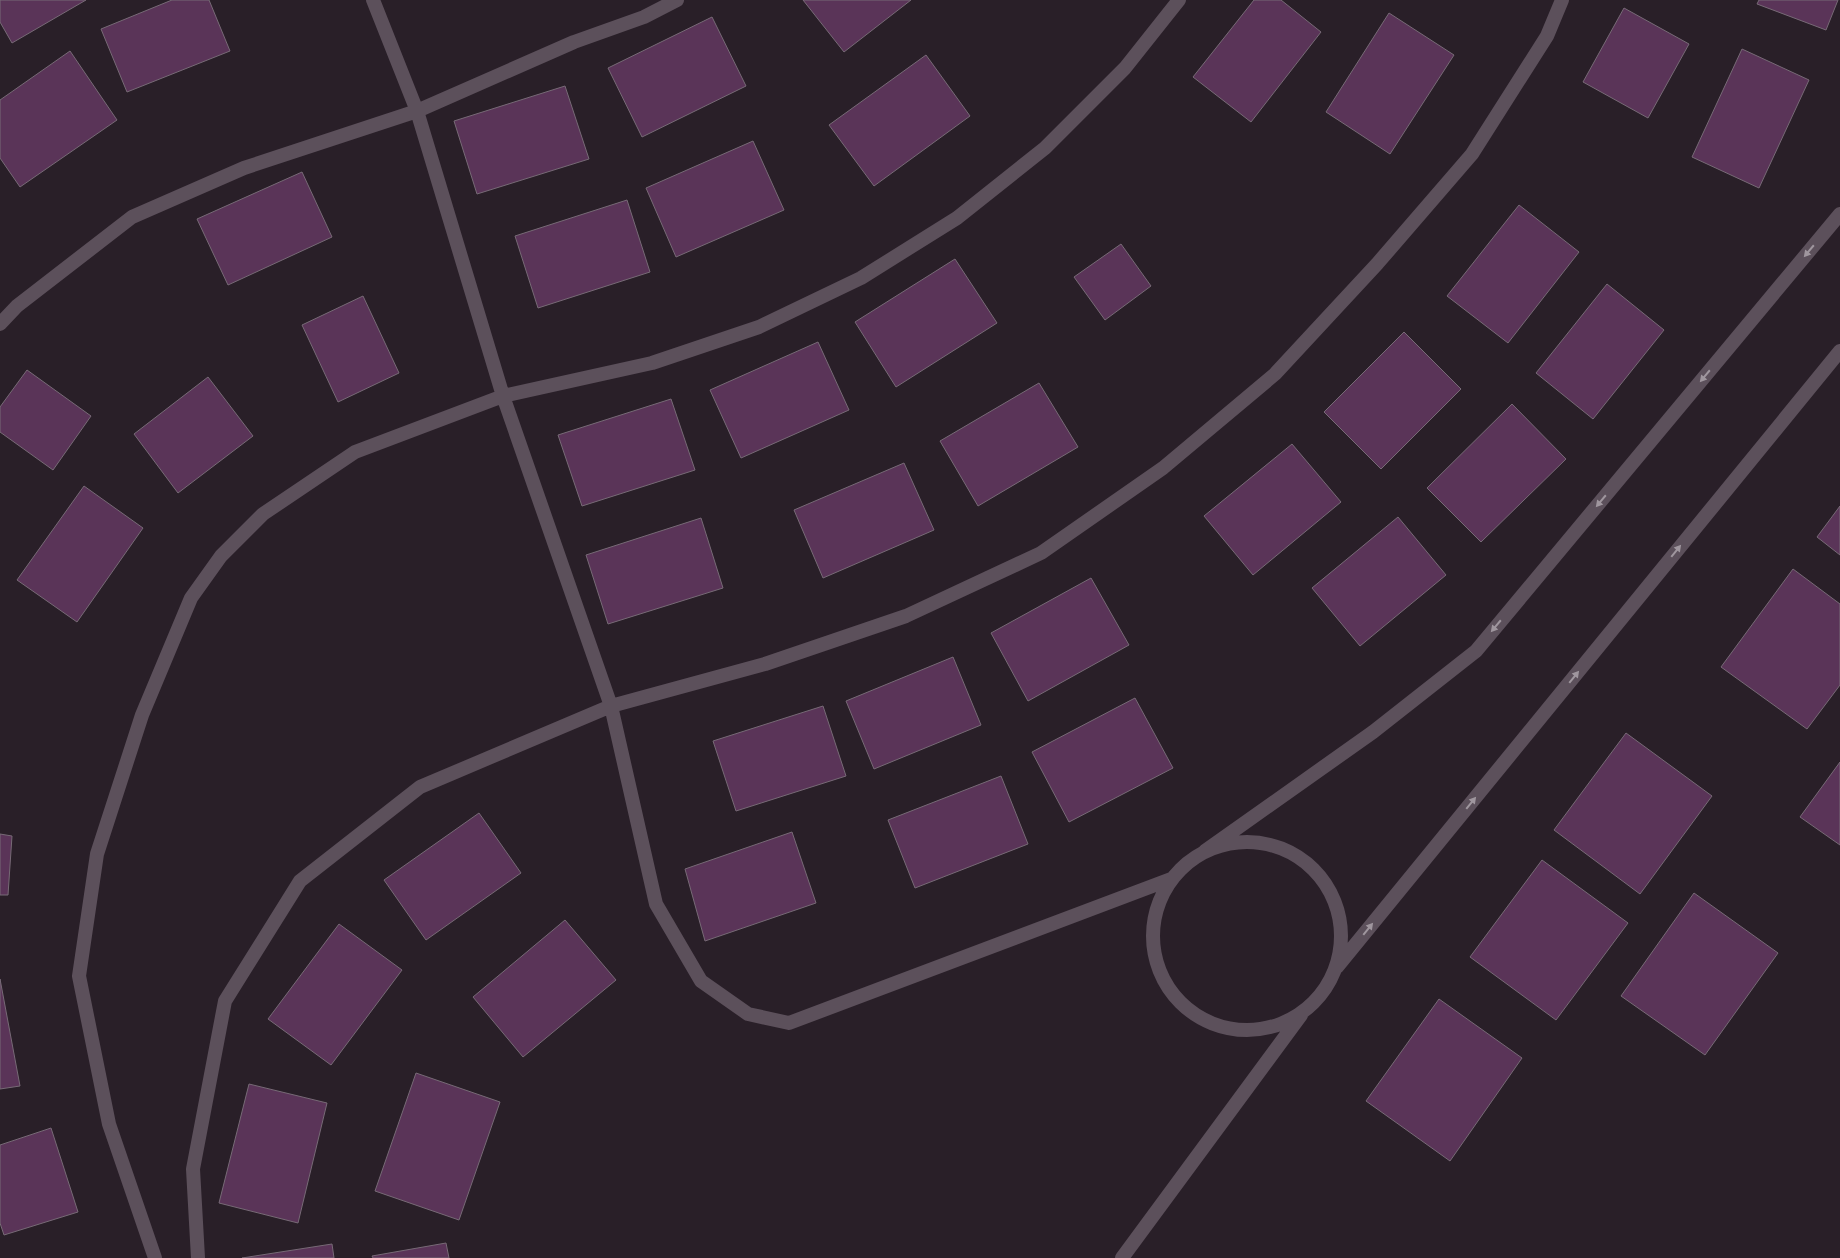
<svg xmlns="http://www.w3.org/2000/svg" width="1840" height="1258" font-family="'Fira Sans Condensed',sans-serif">
  <rect width="100%" height="100%" fill="#291f28"/>
  <path fill="#5a3458" stroke="#776a76" d="M0 0H86L12 43 0 22Z
    M172 0H209L230 51 127 92 101 29Z
    M803 0H911L844 52Z
    M1254 0H1281L1321 32 1251 122 1193 77Z
    M1759 0H1838L1826 30 1757 4Z
    M1624 8 1689 44 1648 118 1583 82Z
    M1389 13 1454 55 1390 154 1326 112Z
    M712 17 746 86 642 137 608 68Z
    M1742 49 1809 80 1759 188 1692 157Z
    M70 51 117 120 20 187 0 158V100Z
    M926 55 970 116 874 186 829 125Z
    M565 86 589 159 477 194 454 121Z
    M753 141 784 210 676 257 646 188Z
    M302 172 332 237 228 285 197 219Z
    M627 200 650 272 538 308 515 236Z
    M1519 205 1579 252 1508 343 1447 296Z
    M1121 244 1151 286 1105 320 1074 277Z
    M955 259 997 323 896 387 855 322Z
    M1607 284 1664 330 1593 419 1536 373Z
    M363 296 399 373 338 402 302 325Z
    M1404 332 1461 389 1381 469 1324 412Z
    M818 342 849 410 741 458 710 390Z
    M27 370 91 416 53 470 0 432V407Z
    M208 377 253 436 178 493 134 434Z
    M1039 383 1078 447 978 506 940 441Z
    M671 399 695 470 582 506 558 435Z
    M1512 404 1566 459 1481 542 1427 488Z
    M1292 444 1341 502 1253 575 1204 516Z
    M904 463 934 530 823 578 794 510Z
    M84 486 143 528 77 622 17 580Z
    M1840 506V555L1817 537Z
    M1398 517 1446 575 1360 646 1312 588Z
    M701 518 723 588 608 624 586 555Z
    M1793 569 1840 604V685L1807 729 1721 667Z
    M1091 578 1129 645 1028 701 991 633Z
    M953 657 981 725 874 769 846 701Z
    M1135 698 1173 768 1069 822 1032 752Z
    M823 706 846 776 736 811 713 741Z
    M1626 733 1712 796 1640 894 1554 830Z
    M1840 762V845L1800 817Z
    M1001 776 1028 844 915 888 888 820Z
    M479 813 521 873 426 940 384 880Z
    M792 832 816 903 705 941 685 869Z
    M0 834 12 836 8 895H0Z
    M1542 860 1628 923 1556 1020 1470 957Z
    M1694 893 1778 953 1705 1055 1621 996Z
    M565 920 616 980 523 1057 473 997Z
    M339 924 402 970 331 1065 268 1019Z
    M0 979 20 1086 0 1089Z
    M1439 999 1522 1058 1450 1161 1366 1101Z
    M416 1073 500 1102 459 1220 375 1191Z
    M249 1084 327 1103 298 1223 219 1203Z
    M51 1128 78 1212 4 1235 0 1223V1145Z
    M446 1243 449 1258H373L372 1256Z
    M332 1244 334 1258H242Z"/>
  <g fill="none" stroke-linecap="round" stroke-linejoin="round">
    <path stroke="#5c505b" stroke-width="14" d="M373 0 417 111 503 396 611 706 656 904 701 981 748 1014 789 1023 1171 879
      M0 324 17 306 132 217 244 168 417 111 574 42 644 17 677 0
      M1153 936a94 94 0 1 1 188 0a94 94 0 1 1-188 0Z
      M1205 851 1373 732 1476 651 1840 214
      M1337 967 1840 351
      M155 1258 109 1124 79 976 97 854 142 715 191 598 221 556 263 514 355 452 503 396 652 363 759 327 861 278 957 218 1045 148 1125 68 1179 0
      M198 1258 193 1169 225 1001 300 881 420 787 611 706 765 664 906 616 1041 553 1163 468 1275 374 1377 264 1472 154 1547 36 1562 0
      M1122 1258 1301 1015"/>
  </g>
  <defs><path id="oneway-solid" d="M-6-.8H1V-3.2L6.5 0L1 3.2V.8H-6Z" transform="scale(1.25)"/></defs>
  <g fill="#9f969e">
    <use href="#oneway-solid" transform="translate(1809 251) rotate(130)"/>
    <use href="#oneway-solid" transform="translate(1705 376) rotate(130)"/>
    <use href="#oneway-solid" transform="translate(1601 501) rotate(130)"/>
    <use href="#oneway-solid" transform="translate(1676 551) rotate(-51)"/>
    <use href="#oneway-solid" transform="translate(1496 626) rotate(130)"/>
    <use href="#oneway-solid" transform="translate(1574 677) rotate(-51)"/>
    <use href="#oneway-solid" transform="translate(1471 803) rotate(-51)"/>
    <use href="#oneway-solid" transform="translate(1368 929) rotate(-51)"/>
  </g>
</svg>
